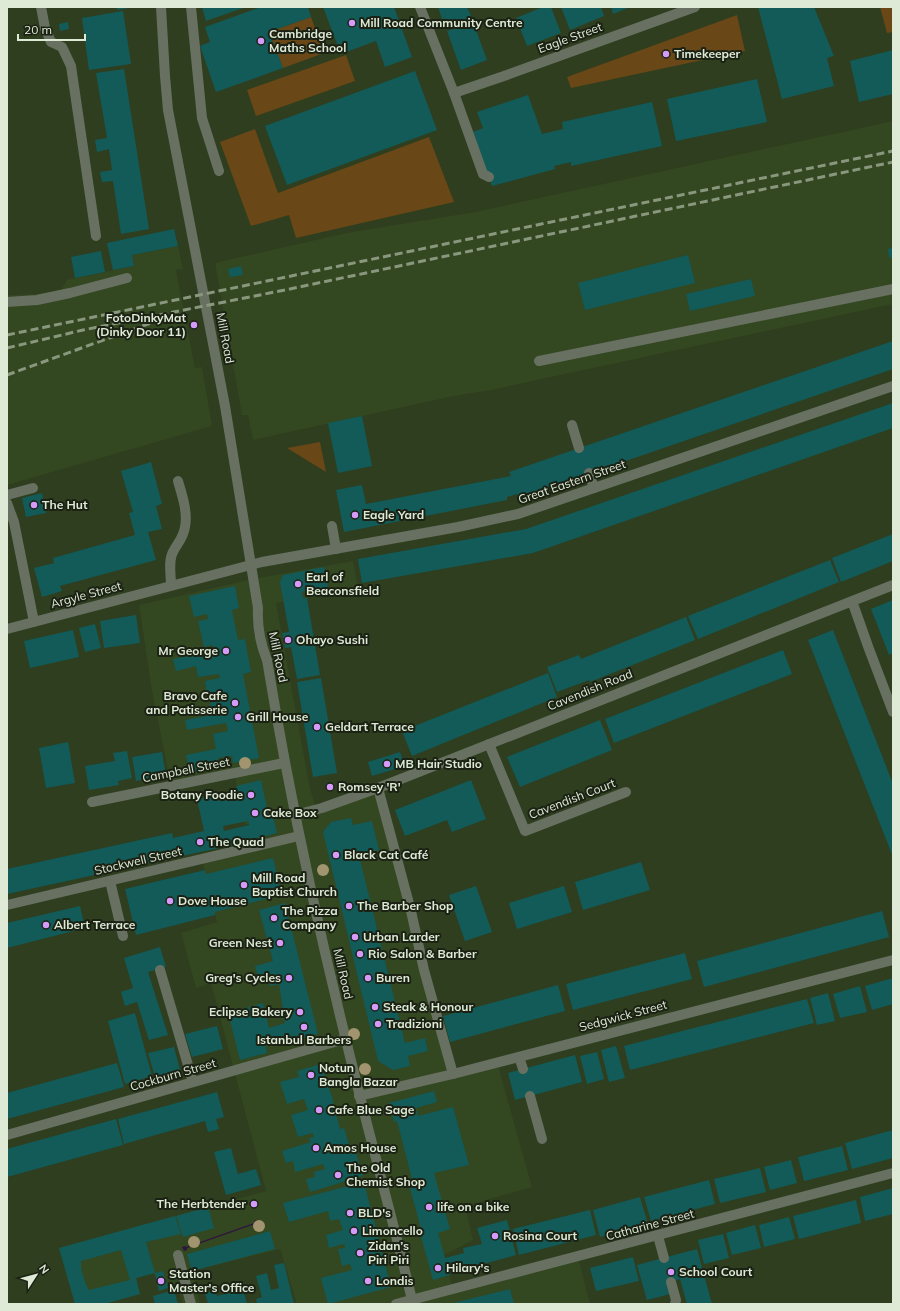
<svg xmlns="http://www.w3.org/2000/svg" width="900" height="1311" font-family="Mulish,sans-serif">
  <rect width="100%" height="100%" fill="#2e3e1f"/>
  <path fill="#334720" d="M893 121V304L491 390 454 396 253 440 248 415H242L215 263 346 233 475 212Z
    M178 246 183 269 176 270 195 368 202 367 212 426 7 485V295L37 294 61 290 67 280 134 266 132 255Z
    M353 561 358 589 276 603 310 789 317 811 378 788 453 1074 497 1062 532 1187 465 1206 473 1240 444 1255 453 1289 578 1257 590 1304H297L280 1249 192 1271 200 1304H183L177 1286 159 1291 154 1273 136 1278 140 1294 104 1304H75L59 1248 266 1191 211 983 196 988 181 933 217 922 202 859 253 847 249 824H245L234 774 171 786 152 691 139 605 253 579Z"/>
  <path fill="#6a4716" d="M880 7H893V32L887 33Z
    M737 15 745 51 571 88 567 77Z
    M311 17 324 53 283 68 269 32Z
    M346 55 355 81 256 116 247 90Z
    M255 129 278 193 429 137 454 202 296 238 289 215 251 226 220 142Z
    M320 442 326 472 287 448Z"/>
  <path fill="#301441" d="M258 1220 260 1224 256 1225 255 1224 187 1248V1250L184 1251 182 1247 185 1246 186 1247 254 1223V1221Z"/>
  <path fill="#125b59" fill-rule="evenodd" d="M117 7H129V8L117 10Z
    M202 7H246L206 21Z
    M261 7H308L311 17 269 32 283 68 216 92 200 46 210 42 205 27Z
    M323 7H394L412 57 385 67 376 41 341 54Z
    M438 7H467L472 18 445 28Z
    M543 7H551L561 33 527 46 516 18Z
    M561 7H601L604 16 570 30Z
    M611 7H630L613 14Z
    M758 7H814L834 56 827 58 834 86 782 99Z
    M123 11 131 64 89 70 82 18Z
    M68 22 69 29 60 31 59 24Z
    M473 22 487 60 461 70 447 31Z
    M893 50V94L859 102 850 61Z
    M124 69 149 229 121 234 113 181 102 182 100 172 112 170 109 149 97 152 95 140 107 138 96 73Z
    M415 71 437 130 287 185 265 126Z
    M757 79 767 122 676 141 667 99Z
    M528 95 542 134 563 129 562 122 652 102 662 146 571 166V162L554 166 555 169 492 186 473 132 483 128 477 112Z
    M174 229 178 246 132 255 134 266 113 270 107 243Z
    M893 248V257L889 258 888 249Z
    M101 251 105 272 75 278 71 257Z
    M688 255 695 283 585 310 578 283Z
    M241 266 243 275 230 277 228 269Z
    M751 279 755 296 690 311 686 294Z
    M893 341V369L518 498 517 494 507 497V500L344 532 336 490 362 485 366 504 511 476 509 472Z
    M893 403V428L533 553 362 583 358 559 526 529Z
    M362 416 372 466 338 473 328 423Z
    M151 462 162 504 156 506 162 529 148 532 156 560 60 586 62 591 42 597 34 568 54 563 53 558 135 535 129 513 133 512 121 471Z
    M42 493 46 513 26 517 22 498Z
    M893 534V561L841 582 832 558Z
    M830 560 839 582 698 639 688 616Z
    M324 567 328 587 302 592 303 598H307L320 675 297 679 291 647 285 648 282 633 289 632 280 582 283 575Z
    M235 586 239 608 232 610 238 640 245 639 248 656 251 672 243 674 259 758 233 763 232 756 218 758 219 767 190 773 186 755 216 749 213 734 228 731 226 723 187 730 185 720 212 715 210 703 223 700 221 693 207 695 205 681 220 678 219 674 198 677 196 666 176 671 173 659 214 651 213 645 204 647 198 621 208 619 207 614 194 617 189 596Z
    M893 600V653L889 655 871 609Z
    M136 615 140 643 104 648 100 621Z
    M686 617 695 640 590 682 589 680 557 692 547 667 579 655 581 659Z
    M95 624 101 648 85 652 79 628Z
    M73 630 79 657 30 668 24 641Z
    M833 630 893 784V857L808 640Z
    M783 650 792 674 614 743 605 719Z
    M548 673 557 697 412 756 402 731Z
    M321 678 337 773 313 777 297 682Z
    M600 720 612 750 520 787 507 757Z
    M68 742 75 783 46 788 39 748Z
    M127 751 132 778 118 781 119 785 89 790 85 766 115 761 113 753Z
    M162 752 166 775 136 781 132 757Z
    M400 752 405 766 372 776 368 762Z
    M261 780 269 817 273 816 277 833 228 846 7 894V869L172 833 173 838 204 831 197 799 238 791 236 786ZM248 821 249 825 224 831 223 826Z
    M471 780 486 819 452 832 447 820 405 836 395 810Z
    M351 818 353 825 372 821 379 850 359 855 405 1043 425 1038 428 1051 408 1056 410 1066 393 1070 378 1061 323 832 331 822Z
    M273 858 282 895 215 912V915L136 935 125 889 205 870 206 874Z
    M641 862 650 890 583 910 575 882Z
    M476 886 492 932 465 941 449 895Z
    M564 886 572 912 517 929 509 903Z
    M285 903 318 1034 272 1045 270 1038 264 1039 267 1053 240 1060 228 1013 263 1003 269 1028 285 1023 280 1009H283L279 984 270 986 267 976 258 978 255 966 273 961 259 910Z
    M80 906 85 928 7 948V923Z
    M882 911 889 937 704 987 697 961Z
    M160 947 166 967 148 972 168 1035 149 1040 137 1002 125 1006 121 992 133 988 124 958Z
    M685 953 692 979 573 1010 566 984Z
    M893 978V1004L872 1010 865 986Z
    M558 985 565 1011 450 1042 443 1016Z
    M860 986 867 1012 840 1018 833 994Z
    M828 993 835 1021 817 1025 810 998Z
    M807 999 814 1023 630 1070 624 1046Z
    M135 1013 152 1076 125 1084 108 1021Z
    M217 1026 223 1049 192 1057 185 1034Z
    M616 1046 625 1078 609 1082 601 1050Z
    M174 1047 180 1070 155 1077 148 1053Z
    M597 1052 604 1079 587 1084 580 1056Z
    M575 1055 582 1082 515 1100 508 1073Z
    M117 1063 124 1087 7 1119V1093Z
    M321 1064 332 1097 335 1109 333 1113 334 1115 336 1114 340 1129 344 1128 350 1148 354 1146 363 1176 310 1192 306 1179 315 1177 314 1172 325 1169 323 1164 295 1172 293 1161 286 1163 282 1151 311 1142 309 1138 314 1137 313 1133 298 1137 291 1115 308 1110 304 1099 287 1104 280 1082 299 1077 297 1071Z
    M434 1091 437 1102 416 1108 418 1116 453 1107 469 1165 434 1173 450 1229 438 1233 445 1258 464 1253 463 1248 482 1244 477 1228 507 1220 516 1255 450 1273V1275L433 1280 421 1237 423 1236 408 1181 412 1180 410 1171 397 1121 394 1122 389 1103Z
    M217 1092 224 1117 216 1119 219 1129 208 1132 205 1121 124 1144 118 1119Z
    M116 1119 123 1145 7 1177V1149Z
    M893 1130V1158L852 1169 845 1143Z
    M842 1146 848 1170 804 1181 798 1157Z
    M231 1148 238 1174 256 1169 261 1185 226 1195 214 1152Z
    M791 1160 797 1183 770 1190 764 1167Z
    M760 1168 766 1192 720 1203 714 1179Z
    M709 1180 715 1204 651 1221 644 1197Z
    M364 1182 391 1287 328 1304 321 1278 352 1270 350 1264 342 1266 338 1249 345 1248 344 1244 329 1248 326 1235 343 1230 339 1219 330 1221 328 1211 289 1222 283 1203Z
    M893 1188V1214L865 1221 860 1197Z
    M640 1197 648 1224 600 1237 593 1210Z
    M856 1200 861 1223 799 1239 793 1216Z
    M208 1207 214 1228 183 1237 176 1216Z
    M590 1210 596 1235 519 1255 513 1229Z
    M175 1216 181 1234 146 1242 155 1273 136 1278 140 1294 104 1304H75L59 1248ZM121 1250 130 1280 89 1290 86 1285 81 1269V1261Z
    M789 1217 795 1239 764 1247 759 1225Z
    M755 1225 761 1248 732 1255 726 1233Z
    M270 1231 275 1249 192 1271 187 1254Z
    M723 1234 729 1258 704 1264 698 1240Z
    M697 1249 712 1304H687L680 1279 667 1283 670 1294 647 1300 637 1265Z
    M633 1257 639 1281 596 1291 590 1268Z
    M284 1263 294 1304H257L256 1299 262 1297 256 1276 267 1273 271 1290 279 1288 274 1265Z
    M163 1271 168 1288 159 1291 155 1273Z
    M243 1289 247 1304 252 1302 253 1304H208L205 1293 216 1290 217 1296Z
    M510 1289 514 1304H453V1303Z
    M174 1290 178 1304H155L153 1296Z"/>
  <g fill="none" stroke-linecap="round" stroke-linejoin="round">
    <path stroke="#687061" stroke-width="10" d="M41 7 45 28 51 42 62 47 71 66 96 236
      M191 7 202 118 219 171
      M454 93 483 174 489 177
      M7 302 37 300 70 293 127 278
      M539 361 893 289
      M572 425 579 448
      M589 473 594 488
      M332 526 336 549
      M489 744 525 831 626 792
      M378 788 411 911 424 970 453 1074
      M110 881 123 936
      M160 970 193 1082
      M519 1057 523 1069
      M530 1096 542 1139
      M658 1236 664 1258
      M178 1255 191 1304
      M671 1282 676 1300 675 1304"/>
    <path stroke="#687061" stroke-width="10" d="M420 7 454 93 504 76 695 7
      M7 495 33 488
      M7 503 14 522 34 622
      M171 585C171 575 168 561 173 552 178 542 183 539 185 527 188 512 182 495 178 481
      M852 601 869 649 893 712
      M7 629 262 562 458 527 518 514 893 386
      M92 802 284 763
      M295 815 322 808 378 788 893 585
      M7 905 299 836
      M359 1096 453 1074 893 960
      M7 1135 345 1039
      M396 1304 893 1173"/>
    <path stroke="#687061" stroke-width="10" d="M161 7 165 76 168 110 225 406 258 608C257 627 260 643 267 660 288 788 315 915 346 1040 367 1128 392 1216 413 1304"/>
    <path stroke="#89977e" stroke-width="3" stroke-dasharray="8 4" stroke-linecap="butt" d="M7 335 893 151
      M7 348 83 330 285 290 893 162
      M7 375 159 320"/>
  </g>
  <g fill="#a1946e">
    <circle cx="245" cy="763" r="6"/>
    <circle cx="323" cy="870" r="6"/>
    <circle cx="354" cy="1034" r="6"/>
    <circle cx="365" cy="1069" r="6"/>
    <circle cx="259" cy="1226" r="6"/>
    <circle cx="194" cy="1242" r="6"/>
  </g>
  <g fill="#d59bfa" stroke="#1b2214" stroke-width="1.5">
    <circle cx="352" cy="23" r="4"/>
    <circle cx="261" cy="41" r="4"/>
    <circle cx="666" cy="54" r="4"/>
    <circle cx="194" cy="325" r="4"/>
    <circle cx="34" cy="505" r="4"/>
    <circle cx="355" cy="515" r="4"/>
    <circle cx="298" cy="584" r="4"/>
    <circle cx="288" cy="640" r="4"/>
    <circle cx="226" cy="651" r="4"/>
    <circle cx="235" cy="703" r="4"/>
    <circle cx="238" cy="717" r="4"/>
    <circle cx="317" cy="727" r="4"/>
    <circle cx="387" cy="764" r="4"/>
    <circle cx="330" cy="787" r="4"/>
    <circle cx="251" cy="795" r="4"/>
    <circle cx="255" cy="813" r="4"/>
    <circle cx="200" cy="842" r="4"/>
    <circle cx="336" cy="855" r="4"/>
    <circle cx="244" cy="885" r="4"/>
    <circle cx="170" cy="901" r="4"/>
    <circle cx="349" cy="906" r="4"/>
    <circle cx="274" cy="918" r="4"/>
    <circle cx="46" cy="925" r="4"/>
    <circle cx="355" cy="937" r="4"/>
    <circle cx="280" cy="943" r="4"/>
    <circle cx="360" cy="954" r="4"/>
    <circle cx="289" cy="978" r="4"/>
    <circle cx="368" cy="978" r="4"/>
    <circle cx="375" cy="1007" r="4"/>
    <circle cx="300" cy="1012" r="4"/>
    <circle cx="378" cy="1024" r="4"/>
    <circle cx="304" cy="1027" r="4"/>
    <circle cx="311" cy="1075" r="4"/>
    <circle cx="319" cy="1110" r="4"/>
    <circle cx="316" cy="1148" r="4"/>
    <circle cx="338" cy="1175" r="4"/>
    <circle cx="254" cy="1204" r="4"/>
    <circle cx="429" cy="1207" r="4"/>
    <circle cx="350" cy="1213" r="4"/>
    <circle cx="354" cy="1231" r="4"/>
    <circle cx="495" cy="1236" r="4"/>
    <circle cx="360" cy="1253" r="4"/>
    <circle cx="438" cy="1268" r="4"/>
    <circle cx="671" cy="1272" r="4"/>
    <circle cx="161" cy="1281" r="4"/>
    <circle cx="368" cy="1281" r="4"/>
  </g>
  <g text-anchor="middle" stroke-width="4" stroke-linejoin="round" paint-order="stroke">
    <g font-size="12" font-weight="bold" fill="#dee9d6" stroke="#1b2214" text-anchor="start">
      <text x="360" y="27">Mill Road Community Centre</text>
      <text x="269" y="38">Cambridge<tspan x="269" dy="14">Maths School</tspan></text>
      <text x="674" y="58">Timekeeper</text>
      <text x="186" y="322" text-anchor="end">FotoDinkyMat<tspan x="186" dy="14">(Dinky Door 11)</tspan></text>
      <text x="42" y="509">The Hut</text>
      <text x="363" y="519">Eagle Yard</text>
      <text x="306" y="581">Earl of<tspan x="306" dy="14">Beaconsfield</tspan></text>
      <text x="296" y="644">Ohayo Sushi</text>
      <text x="218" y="655" text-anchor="end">Mr George</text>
      <text x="227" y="700" text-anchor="end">Bravo Cafe<tspan x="227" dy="14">and Patisserie</tspan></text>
      <text x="246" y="721">Grill House</text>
      <text x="325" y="731">Geldart Terrace</text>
      <text x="395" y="768">MB Hair Studio</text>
      <text x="338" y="791">Romsey 'R'</text>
      <text x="243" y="799" text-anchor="end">Botany Foodie</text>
      <text x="263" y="817">Cake Box</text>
      <text x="208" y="846">The Quad</text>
      <text x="344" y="859">Black Cat Café</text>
      <text x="252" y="882">Mill Road<tspan x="252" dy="14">Baptist Church</tspan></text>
      <text x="178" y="905">Dove House</text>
      <text x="357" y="910">The Barber Shop</text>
      <text x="282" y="915">The Pizza<tspan x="282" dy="14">Company</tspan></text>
      <text x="54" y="929">Albert Terrace</text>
      <text x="363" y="941">Urban Larder</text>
      <text x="272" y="947" text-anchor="end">Green Nest</text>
      <text x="368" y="958">Rio Salon &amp; Barber</text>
      <text x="281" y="982" text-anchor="end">Greg's Cycles</text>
      <text x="376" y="982">Buren</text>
      <text x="383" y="1011">Steak &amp; Honour</text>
      <text x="292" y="1016" text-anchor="end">Eclipse Bakery</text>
      <text x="386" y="1028">Tradizioni</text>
      <text x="304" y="1044" text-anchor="middle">Istanbul Barbers</text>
      <text x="319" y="1072">Notun<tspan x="319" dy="14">Bangla Bazar</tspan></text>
      <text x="327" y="1114">Cafe Blue Sage</text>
      <text x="324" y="1152">Amos House</text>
      <text x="346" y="1172">The Old<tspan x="346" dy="14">Chemist Shop</tspan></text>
      <text x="246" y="1208" text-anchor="end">The Herbtender</text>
      <text x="437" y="1211">life on a bike</text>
      <text x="358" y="1217">BLD's</text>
      <text x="362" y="1235">Limoncello</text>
      <text x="503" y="1240">Rosina Court</text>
      <text x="368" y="1250">Zidan’s<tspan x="368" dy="14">Piri Piri</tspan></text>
      <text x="446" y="1272">Hilary's</text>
      <text x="679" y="1276">School Court</text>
      <text x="169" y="1278">Station<tspan x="169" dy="14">Master's Office</tspan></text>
      <text x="376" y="1285">Londis</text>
    </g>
    <g font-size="12" fill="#dee9d6" stroke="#1b2214">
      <text transform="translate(570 38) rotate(-20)" y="4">Eagle Street</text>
      <text transform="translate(225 338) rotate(79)" y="4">Mill Road</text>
      <text transform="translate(572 482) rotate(-19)" y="4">Great Eastern Street</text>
      <text transform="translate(86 595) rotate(-15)" y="4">Argyle Street</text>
      <text transform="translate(278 657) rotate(78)" y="4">Mill Road</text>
      <text transform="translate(590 690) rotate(-22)" y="4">Cavendish Road</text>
      <text transform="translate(186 770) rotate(-11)" y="4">Campbell Street</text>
      <text transform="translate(572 799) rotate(-21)" y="4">Cavendish Court</text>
      <text transform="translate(138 861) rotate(-13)" y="4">Stockwell Street</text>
      <text transform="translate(343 974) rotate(77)" y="4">Mill Road</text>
      <text transform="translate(623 1016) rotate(-15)" y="4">Sedgwick Street</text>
      <text transform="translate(173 1075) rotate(-16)" y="4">Cockburn Street</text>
      <text transform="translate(650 1225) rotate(-15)" y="4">Catharine Street</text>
    </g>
  </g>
  <rect width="900" height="1311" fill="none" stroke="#dee9d6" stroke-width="16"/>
  <g transform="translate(36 1275) rotate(54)" stroke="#1b2214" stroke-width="3" paint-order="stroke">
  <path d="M0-3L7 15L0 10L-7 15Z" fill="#dee9d6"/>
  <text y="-6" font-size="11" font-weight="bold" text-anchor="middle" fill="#dee9d6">N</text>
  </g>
  <path d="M18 34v6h67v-6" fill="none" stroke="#dee9d6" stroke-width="2"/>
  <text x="24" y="34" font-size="12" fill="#dee9d6" stroke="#1b2214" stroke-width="3" paint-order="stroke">20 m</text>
</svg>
